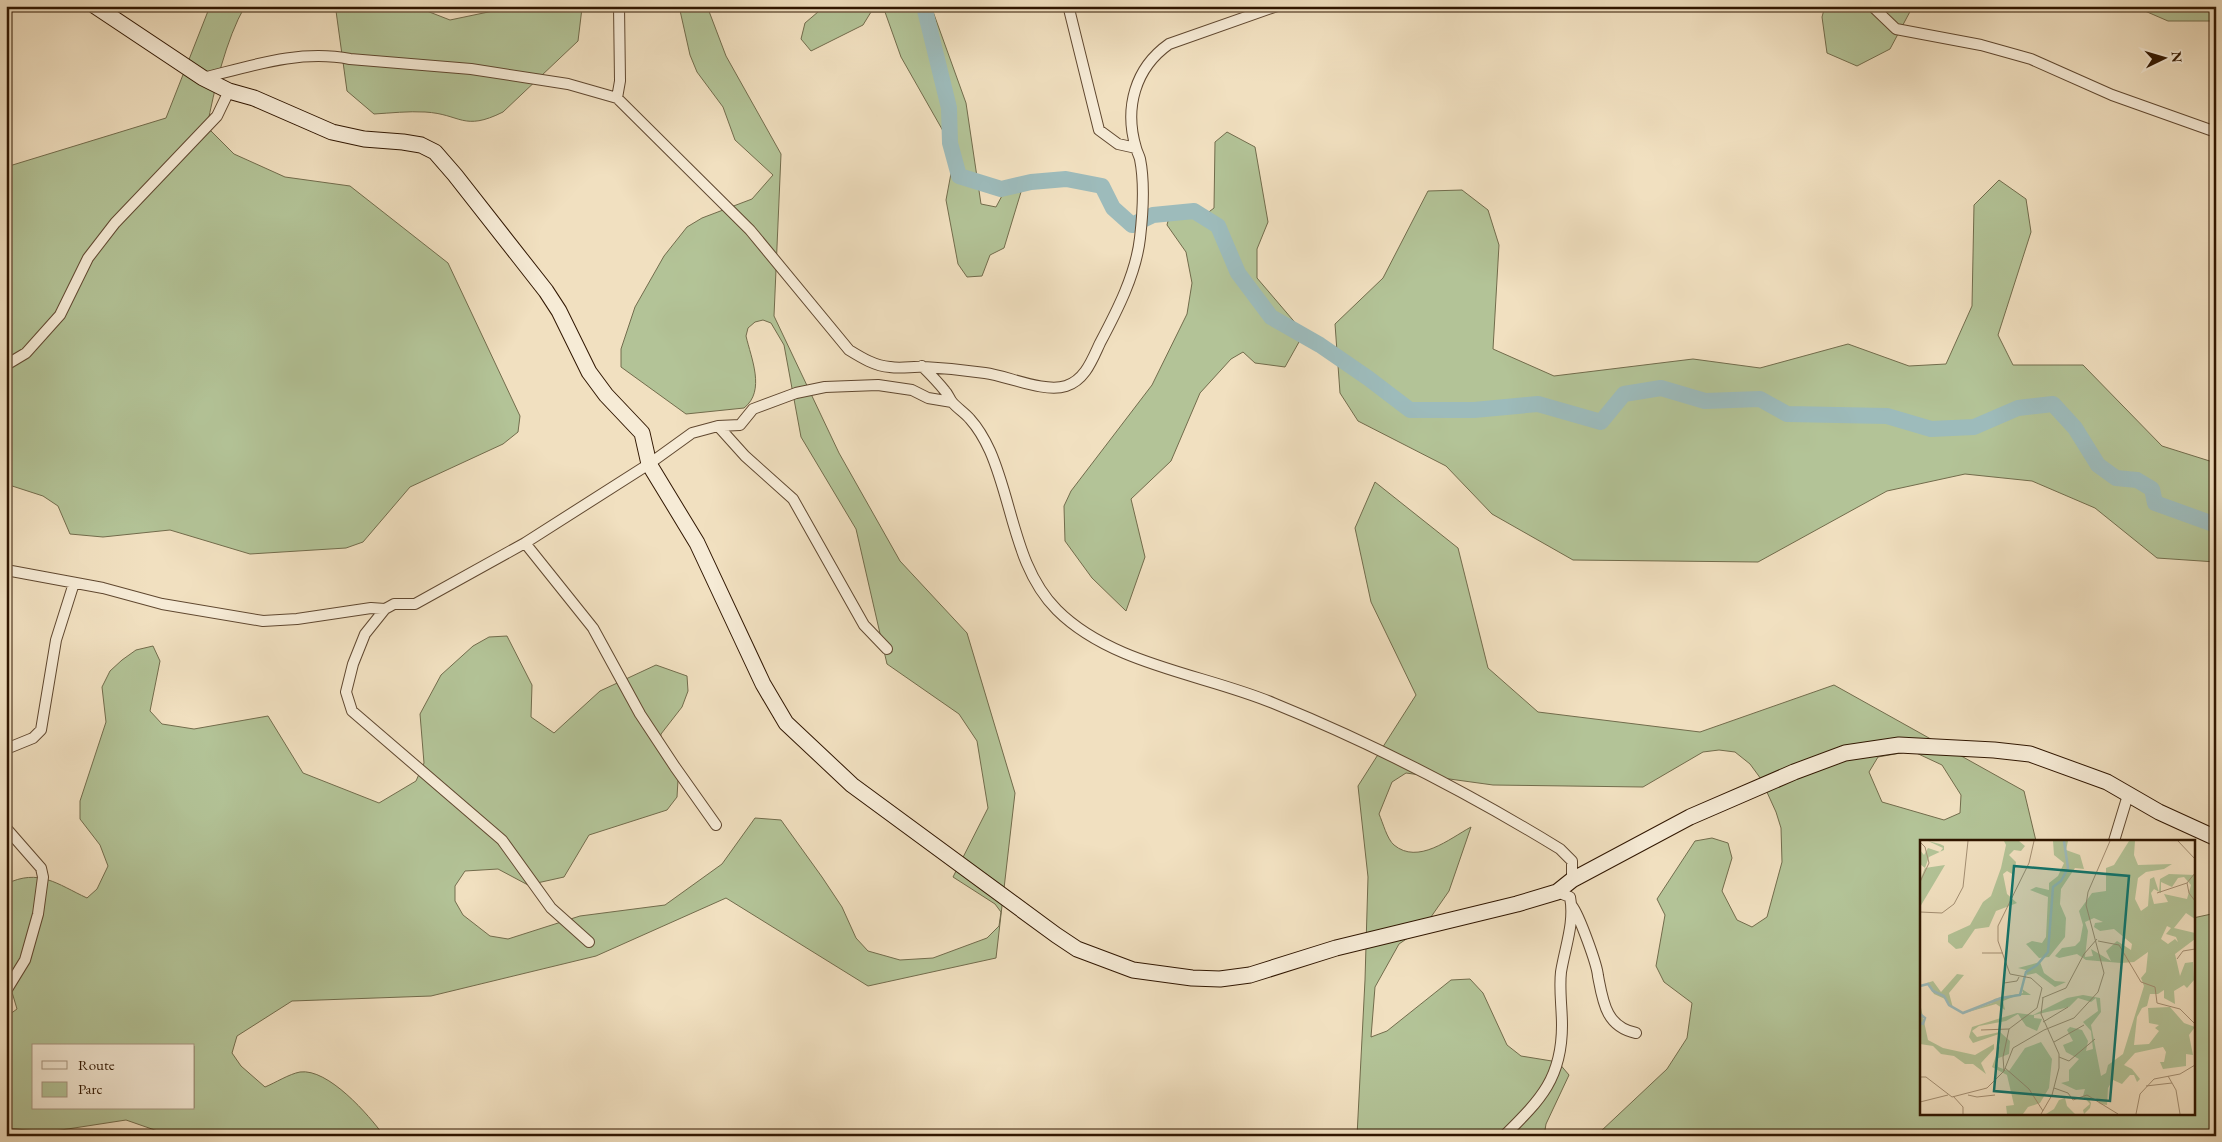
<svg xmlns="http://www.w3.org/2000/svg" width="2222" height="1142" font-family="'EB Garamond',serif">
  <rect width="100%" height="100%" fill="#f1e0c0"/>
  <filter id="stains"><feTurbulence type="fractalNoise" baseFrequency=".004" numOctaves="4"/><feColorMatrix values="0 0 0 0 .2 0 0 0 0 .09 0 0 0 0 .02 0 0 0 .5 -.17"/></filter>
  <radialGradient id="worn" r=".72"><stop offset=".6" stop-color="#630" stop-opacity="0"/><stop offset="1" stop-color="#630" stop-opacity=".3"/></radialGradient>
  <path fill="#b3c397" stroke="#726c4c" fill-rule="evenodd" d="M210 6H245C226 39 214 90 207 127L234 154 285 177 350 186 448 263 520 416 518 432 503 444 410 487 363 542 346 548 250 554 170 530 103 537 70 534 58 506 43 496 6 484V167L166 118Z
    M333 6H414L450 20 517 6 582 8 578 41 503 112C463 132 461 114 425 112 408 111 391 113 374 114L347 91 336 11Z
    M679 6H707L726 56 781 154 774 316 839 453 900 561 967 633 1015 793 996 958 868 986 726 898 596 956 431 996 292 1001 237 1036 232 1053 241 1066 265 1087C275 1083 289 1074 300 1072 328 1068 369 1115 384 1136H172L126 1120 48 1132 6 1128V1017L17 1009 6 972V884C39 868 57 884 87 898L97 889 108 866 100 845 80 819V801L106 722 102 687 110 671 122 660 136 650 153 646 160 661 150 711 162 724 194 729 268 716 303 773 379 803 416 781 424 763 420 714 441 675 473 646 489 637 507 636 532 685 531 717 554 733 600 691 656 665 687 676 688 691 682 707 661 734 659 752 678 780 677 797 667 810 589 835 564 877 528 885 498 869 465 871 455 886V901L463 915 490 936 508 939 580 916 665 905 722 864 755 818 781 820 822 877 842 907 856 938 868 951 900 960 933 958 987 938 999 926 1001 912 995 904 953 877 988 808 977 741 959 714 887 664 856 529 801 437 784 345 771 323 763 320 755 322 748 328 746 336C751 358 766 391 744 408L686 414 621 367V349L635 307 664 256 687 227 702 218 752 199 773 175 735 140 723 107 697 72 690 55ZM34 1046H194V1108H34Z
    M825 6H931L966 103 981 204 996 207 1004 192H1021L1004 248 990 255 982 276 967 277 958 264 946 200 955 152 901 57 885 12H871L863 25 811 51 801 39 805 23Z
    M1825 6H1913L1890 49 1857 66 1827 53 1822 17Z
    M2139 6H2216V21H2168L2138 8Z
    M1227 132 1255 147 1268 222 1257 249V278L1298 326 1299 342 1285 367 1255 363 1243 352 1231 359 1200 393 1171 461 1131 499 1145 557 1126 611 1092 578 1065 541 1064 506 1071 491 1152 385 1187 314 1192 283 1186 252 1167 225 1171 209 1201 218 1214 208 1215 142Z
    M1999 180 2026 199 2031 232 1998 335 2013 365H2083L2162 446 2216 463V562L2157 558 2095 508 2032 481 1965 474 1887 491 1758 562 1573 560 1492 514 1446 466 1358 421 1340 393 1335 324 1383 278 1428 191 1462 190 1488 210 1499 245 1493 349 1554 376 1693 359 1760 368 1848 344 1909 366 1946 364 1972 306 1974 205Z
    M1375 482 1458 548 1488 668 1538 712 1700 732 1834 685 2024 791 2036 841H1921V1113H2193V918L2216 913V1136H1599L1600 1132 1667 1069 1687 1038 1692 1003 1664 982 1656 966 1665 915 1657 899 1695 841 1712 838 1728 843 1732 858 1722 891 1737 920 1752 927 1767 917 1782 862 1781 828 1776 812 1761 779 1750 764 1735 752 1719 750 1703 752 1643 787 1493 785 1406 773 1392 782 1379 814C1383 823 1387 839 1394 845 1418 865 1449 839 1471 827L1449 891 1424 927 1399 944 1375 987 1371 1037 1387 1031 1451 980 1470 979 1483 993 1507 1045 1521 1056 1558 1062 1569 1075 1546 1124 1544 1136H1357L1365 980 1368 877 1358 786 1416 695 1371 602 1355 528ZM1912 751 1942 765 1961 795 1960 813 1944 820 1882 802 1869 772 1878 757Z"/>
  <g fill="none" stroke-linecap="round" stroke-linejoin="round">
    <path stroke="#9dbbbb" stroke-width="16" d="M924 6 949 108 950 143 959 176 1001 189 1031 182 1066 179 1102 186 1113 208 1132 225 1153 215 1194 211 1218 226 1238 273 1271 317 1320 345 1368 378 1410 410H1474L1538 404 1601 422 1624 394 1661 388 1705 401 1760 399 1787 414 1887 416 1931 429 1974 427 2018 408 2053 404 2075 428 2098 465 2116 478 2137 480 2152 489 2155 503 2216 525"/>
    <g stroke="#604830" stroke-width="12">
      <path id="street" d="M1872 6 1896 29 1981 45 2031 59 2112 95 2216 132
        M1069 9 1099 130 1118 144 1136 148
        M203 78C251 66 300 49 350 59L471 69 568 84 617 98 750 230 849 350C862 358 875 366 890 367 902 369 913 366 924 367 945 368 965 370 985 373 1008 376 1044 393 1066 386 1085 380 1092 360 1100 343 1117 311 1136 274 1140 238 1143 212 1145 184 1140 159 1139 155 1137 152 1136 148 1124 108 1135 68 1169 44L1277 6
        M617 98 620 81 619 6
        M6 365 26 353 60 315 88 258 115 223 217 116 229 91
        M922 366C930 374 938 382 945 391 948 394 949 398 952 402 957 408 965 413 970 419 979 429 985 440 990 451 1013 503 1015 568 1057 610 1112 665 1204 674 1273 703 1374 744 1467 792 1560 849L1572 861V880
        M718 426 745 456 793 499 864 625 887 649
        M525 543 593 628 640 714 675 767 716 825
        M6 570 103 588 162 604 263 621 297 619 371 608 385 609 394 604H415L525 543 649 464 692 433 718 426 740 425 753 409 796 393 825 387 878 385 912 390 928 398 952 402
        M385 609 365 634 353 664 346 692 352 711 502 840 551 908 589 942
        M6 749 33 738 41 730 56 640 74 583
        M6 828 41 868 43 877 38 914 25 960 6 991
        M2114 841 2128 795
        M1572 906C1579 915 1597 964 1598 976 1603 1002 1606 1027 1636 1033
        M1504 1136C1540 1100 1562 1079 1562 1025 1562 1008 1559 989 1561 972 1565 947 1575 922 1570 897L1557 892"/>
    </g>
    <g stroke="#301600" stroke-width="17">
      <path id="secondary" d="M95 6 203 78 229 91 254 98 332 132 364 139 403 142 421 145 435 152 455 175 546 291 559 311 589 372 606 395 642 433 649 464 697 543 763 684 786 723 852 785 1056 935 1077 949 1133 970 1192 978 1220 979 1250 975 1336 948 1517 904 1557 892 1572 880 1690 817 1794 772 1845 753 1899 745 1994 750 2030 754 2107 782 2159 812 2216 838"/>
    </g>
    <use href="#street" stroke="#f6ebd6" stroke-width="10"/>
    <use href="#secondary" stroke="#f6ebd6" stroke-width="15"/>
  </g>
  <g transform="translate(1920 840)">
    <rect width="275" height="275" fill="#f1e0c0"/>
    <path d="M8 1 20 4 24 6V10L9 17 5 28 25 25 0 67V40L5 28 0 24V10L4 15 8 8 20 12 23 8ZM84 1H99L105 6 101 11 94 10 89 15 96 22 94 35 87 31 83 34 87 54 97 63 76 71 69 87 55 89 42 108 36 109 28 102V95L50 85 63 62 71 56 81 28 86 5ZM133 1H148L146 10 160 15 164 29 155 28 141 49 140 64 146 78 145 97 129 117 119 118 106 104 112 101 122 103 126 97 128 57 110 50 116 47 129 50V43L138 36 144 23 134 15ZM209 1H215L214 15 218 25 252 24 244 29 226 32 218 38 215 59 221 71 228 66 230 39 234 37 239 52 240 39 249 34 275 35V79L266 73 254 88 275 93V99L255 114 260 136 265 123 273 122 274 140 267 148 264 145 254 151 255 164 244 158V150L238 154H230L227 166 222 168 217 177 214 205 229 204 239 191 235 188 239 185 229 183 228 168 250 167 264 183 275 187 269 195 273 215 266 214V226L243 229 240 222H244L246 212 243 207 215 213 204 225 212 229 220 239 217 242 214 235H210L202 244 193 240 188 248 187 265 180 264 176 258 169 259 171 263 170 268 164 274 163 270 170 264 163 256 165 249 156 250 141 243 149 241V230L159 219 146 212 143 205 153 201 147 190 150 187 162 190 168 201 166 211 173 209 171 191 163 182 178 171 176 158 171 162 158 158 149 167 114 175V178L122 179 117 191 106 186 98 174 86 181 59 186 52 191 57 197 80 192 90 201 89 214 76 219 78 227 89 231 105 208 121 202 132 219 129 248 120 263 108 267 103 274H87L86 266 94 265 87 235 72 227 80 205 79 194 53 203 49 197 52 187 97 173 113 175 147 158 163 155 180 158 181 172 171 185 181 236 186 233 188 225 203 214 224 146 221 138 226 132 228 112 214 122 201 123 166 120 157 114 139 118 135 116 142 108 155 106 160 101 163 85 159 71 172 53 186 51V28L194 25ZM264 37 271 45 267 59 244 54 248 62 234 64 231 53 234 49 241 53V42L252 47 258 38ZM174 78 183 82 175 83 174 87 180 91 194 89 212 104 211 110 197 101 186 111 191 121 171 109 173 116 165 117 168 91 165 82ZM247 86 251 88 246 94 256 97 258 102 255 99 248 104 241 99ZM120 122 124 133 135 141 146 142 135 147 116 133 107 135 106 130 98 128ZM37 134 44 135 29 153 33 168 25 159 14 154 7 143 13 141 21 152ZM102 149 111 155H98L83 161 85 170 76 164 45 173 72 163 74 159 103 153ZM0 163 8 200 23 208 55 215 74 204V209L61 223 66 234 53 224H45L34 216 21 214 13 206 0 204ZM145 258 147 266 155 274H126L134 269 139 260Z" fill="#b3c397" fill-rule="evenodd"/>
    <path fill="none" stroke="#9dbbbb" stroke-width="2.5" d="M0 146 8 144 13 151 24 156 29 165 43 173 81 158 100 155 106 132 117 125 128 112 133 47 141 41 148 28 144 1M0 174 5 178 3 184 0 183"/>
    <path fill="none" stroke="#a48f73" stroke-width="1" d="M258 1 275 19M0 2 5 7 9 23 0 42M267 43 269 53 275 61M237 53 267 43 275 33M0 72 22 73 34 64 43 47 48 1M178 101 199 105 221 142 235 147 237 163 260 169 275 184M62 113H83M257 119 263 111 275 109M84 143 97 141 99 137M122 158 146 148 164 114 177 99M123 182 148 167M61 190 89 189M134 202 164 185M139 217 149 221 175 199M85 228 109 249 123 271M84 231 83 217 89 189 117 168 122 148 111 138 90 134 78 101V86L109 23 114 1M248 236 256 250 260 274M0 237H6L32 257 67 248 84 231 93 208 124 190 154 178 178 152 184 133 166 65 168 52 190 1M226 246 252 243M134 248 148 253 153 260 167 255 198 274M48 255 57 257 75 255M33 256 43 267V274M0 262 28 255M121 274 132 255 139 228V214L121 174 123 158M216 274 220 254 234 239 260 234 275 225"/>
    <path fill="#0f766e" fill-opacity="0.15" stroke="#0f766e" stroke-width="2.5" d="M94 26 209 36 190 261 74 251Z"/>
    <rect width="275" height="275" fill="none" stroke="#301600" stroke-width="2.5"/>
  </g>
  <rect width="2222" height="1142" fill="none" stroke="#f1e0c0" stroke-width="25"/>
  <rect x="8" y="8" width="2207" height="1127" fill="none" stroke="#301600" stroke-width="2.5"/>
  <rect x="12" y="12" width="2197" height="1117" fill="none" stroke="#301600"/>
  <rect x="32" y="1044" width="162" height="65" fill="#f6ebd6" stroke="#a79680"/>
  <rect x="42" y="1061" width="25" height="8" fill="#f6ebd6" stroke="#a79680"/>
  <text x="78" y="1070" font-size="15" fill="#301600">Route</text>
  <rect x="42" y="1082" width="25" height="15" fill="#b3c397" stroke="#a79680"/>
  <text x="78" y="1094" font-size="15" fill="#301600">Parc</text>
  <g transform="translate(2164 58) rotate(85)" stroke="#f6ebd6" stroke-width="4" paint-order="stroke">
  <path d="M0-4L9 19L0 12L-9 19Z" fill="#301600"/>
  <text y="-8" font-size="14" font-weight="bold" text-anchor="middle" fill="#301600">N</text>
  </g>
  <rect width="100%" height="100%" filter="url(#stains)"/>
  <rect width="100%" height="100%" fill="url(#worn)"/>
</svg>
